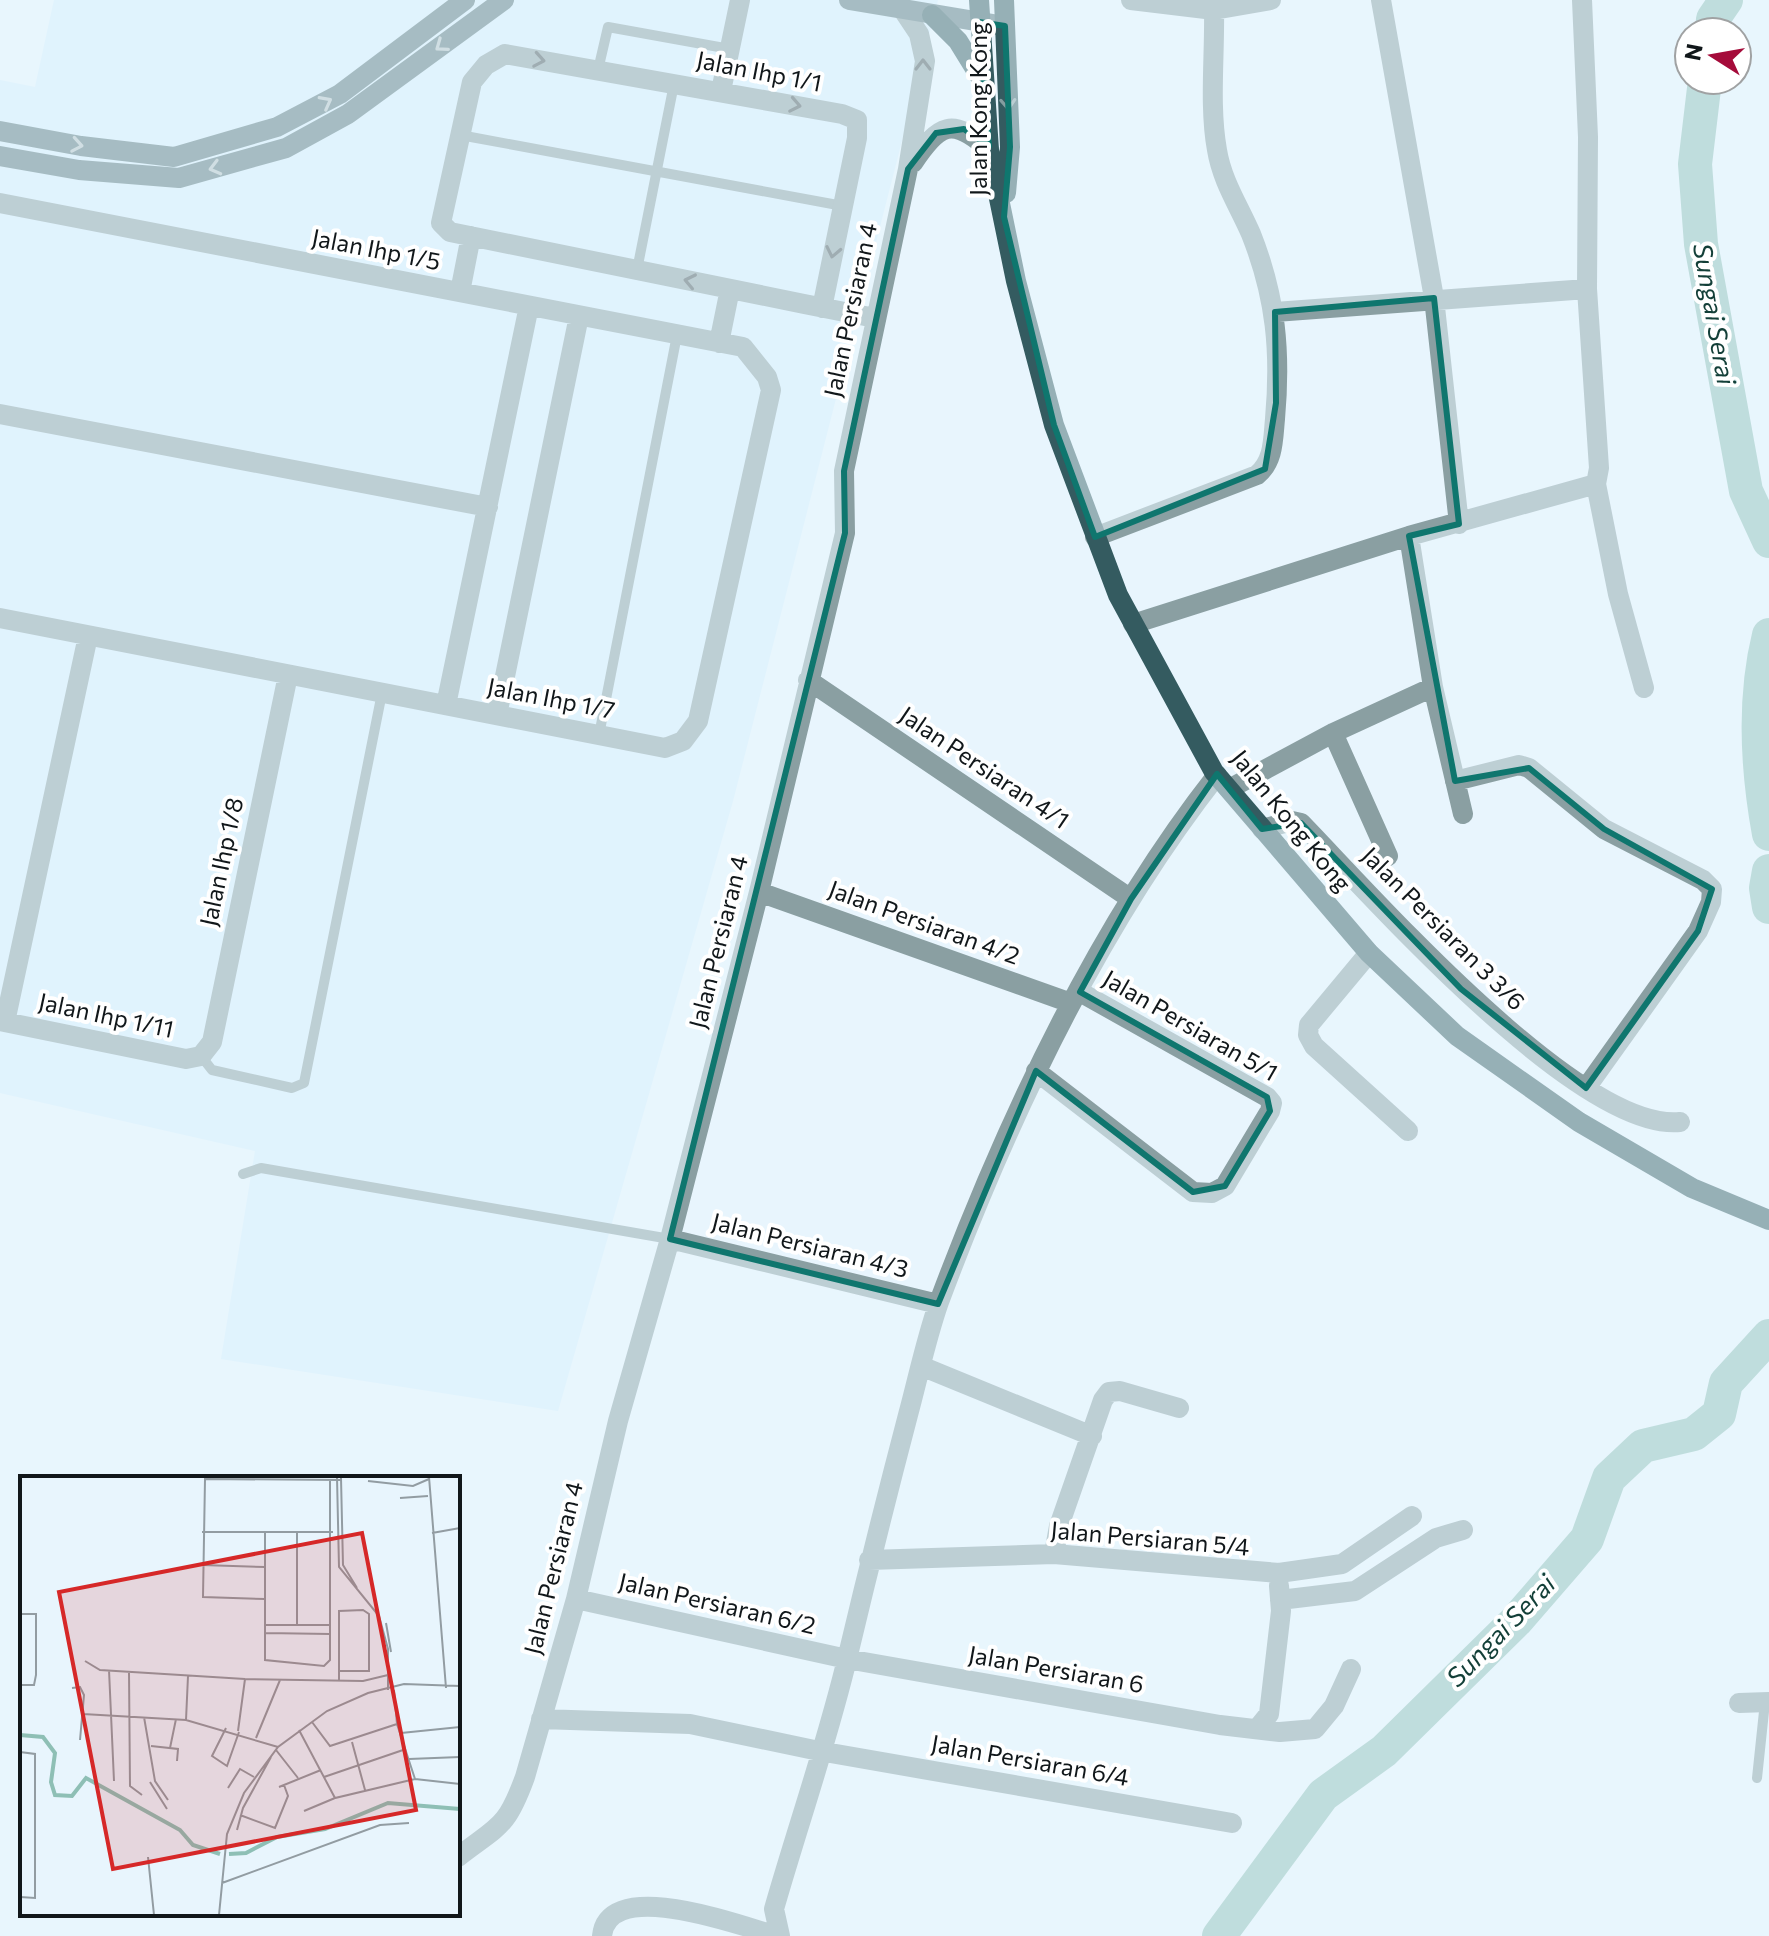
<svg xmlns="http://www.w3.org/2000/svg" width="1769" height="1936" font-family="Commissioner,sans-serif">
  <rect width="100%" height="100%" fill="#e8f5fd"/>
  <path fill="#d7effd" d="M54 0H938L733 801 558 1411 221 1359 255 1151 0 1093V80L35 87Z"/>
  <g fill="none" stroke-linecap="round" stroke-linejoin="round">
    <path stroke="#8ebfb5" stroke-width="34" d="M1712 32 1713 19 1726 0
      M1705 80 1695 164 1701 244 1746 491 1769 541
      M1769 635C1753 700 1757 768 1769 834
      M1769 871 1766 888 1769 907
      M1219 1936 1323 1795 1384 1751 1516 1621 1587 1539 1609 1478 1643 1446 1694 1434 1719 1414 1726 1383 1769 1336"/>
    <path stroke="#8a9fa2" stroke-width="10" d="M598 70 608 27 730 49
      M460 135 843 206
      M637 270 674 84
      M599 735 677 335
      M201 1056 212 1070 292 1088 304 1083 382 693
      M243 1174 261 1168 670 1239
      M1757 1778 1765 1702"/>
    <path stroke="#8a9fa2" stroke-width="20" d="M1131 0 1214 10 1271 0
      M1381 0 1434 298 1459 524
      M721 91 740 0
      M913 163C939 124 952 116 989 150
      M0 203 743 347 767 377 771 390 698 721 683 741 665 748 0 618
      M460 292 471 236
      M822 308 857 138V120L842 114 505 54 486 65 472 82 441 223 450 232C591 261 733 290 875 318
      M1275 312 1587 289
      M719 343 730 289
      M0 414 488 507
      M1596 484 1618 594 1644 688
      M1409 536 1433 687 1463 814
      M1095 537 1257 475C1274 461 1273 439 1275 419 1281 352 1276 297 1251 234 1239 206 1222 181 1217 150 1209 106 1215 55 1214 10
      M1133 624 1409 536 1596 484 1599 468 1587 289 1588 137 1582 0
      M808 680 1131 899
      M446 705 529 306
      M497 715 579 316
      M1333 733 1388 856
      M1455 781 1519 765 1529 768 1604 829 1703 880 1712 889 1711 902 1698 931 1586 1088
      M1229 789 1333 733 1433 687
      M1262 829 1292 821 1301 823C1371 895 1579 1132 1680 1122
      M759 892 1071 1003
      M1369 953 1309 1025 1308 1035 1314 1046 1408 1131
      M0 1021 186 1059 201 1056 212 1042 288 675
      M5 1022 88 636
      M1036 1071 1193 1192 1212 1193 1225 1186 1270 1111 1272 1103 1267 1097 1080 992
      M670 1239 938 1304
      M921 1366 1092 1436
      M1054 1554 1059 1526 1103 1400 1109 1392 1120 1391 1179 1408
      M869 1560 1054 1554 1279 1573 1342 1564 1412 1516
      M576 1599 847 1659 1220 1725 1280 1732 1315 1729 1334 1706 1351 1669
      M1280 1600 1355 1591 1436 1538 1463 1530
      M1739 1703 1769 1702
      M541 1719 690 1724 819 1751 1232 1823
      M1257 1729 1269 1714 1281 1611 1279 1586
      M458 1857C499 1825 506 1829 525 1777L576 1599 618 1421 670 1239 759 892 845 533 844 471 908 169 925 61 919 34 903 10
      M602 1936C608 1875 744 1927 777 1936
      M780 1936 774 1909C798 1825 828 1740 848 1655 867 1575 887 1495 908 1415 918 1378 926 1339 939 1302 1007 1120 1096 929 1217 775"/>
    <path stroke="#58777c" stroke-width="20" d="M849 0 1005 26
      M0 131 81 146 174 157 277 127 340 94 465 0
      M0 156 79 170 179 178 286 148 348 114 504 0"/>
    <path stroke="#345b60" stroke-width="20" d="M979 0 989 150 1016 281 1054 425 1118 595 1214 772 1369 953 1457 1036 1579 1122 1692 1188 1769 1220
      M1004 0 1010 147 1006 193
      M932 15 958 41 982 80"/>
  </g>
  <defs><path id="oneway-chevron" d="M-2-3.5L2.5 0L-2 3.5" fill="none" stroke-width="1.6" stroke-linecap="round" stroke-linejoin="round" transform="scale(2)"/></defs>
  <g stroke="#b4c2c4">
    <use href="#oneway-chevron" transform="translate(441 46) rotate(144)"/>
    <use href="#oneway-chevron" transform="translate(326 102) rotate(-28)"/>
    <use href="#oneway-chevron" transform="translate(77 145) rotate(10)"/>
    <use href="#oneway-chevron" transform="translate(215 168) rotate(165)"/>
  </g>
  <g stroke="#475457">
    <use href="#oneway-chevron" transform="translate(539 60) rotate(10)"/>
    <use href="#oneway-chevron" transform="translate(923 65) rotate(-90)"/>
    <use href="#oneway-chevron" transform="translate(795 105) rotate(11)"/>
    <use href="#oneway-chevron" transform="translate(833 252) rotate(102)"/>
    <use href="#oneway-chevron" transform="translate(690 281) rotate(-168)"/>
  </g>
  <use stroke="#859da0" href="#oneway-chevron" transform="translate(1008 104) rotate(87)"/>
  <path d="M0 0H1769V1936H0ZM979 22 1005 26 1010 147 1004 217 1054 425 1095 537 1265 469 1276 403 1275 312 1434 298 1459 524 1409 536 1455 781 1529 768 1604 829 1712 889 1698 931 1586 1088 1461 989 1301 823 1262 829 1217 774 1131 899 1080 992 1267 1097 1270 1111 1225 1186 1193 1192 1036 1071 938 1304 670 1239 845 533 844 471 908 169 936 133 964 129 989 146Z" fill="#e8f5fd" fill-opacity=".55" fill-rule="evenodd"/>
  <path fill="none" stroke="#0f766e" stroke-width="6" stroke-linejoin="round" d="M979 22 1005 26 1010 147 1004 217 1054 425 1095 537 1265 469 1276 403 1275 312 1434 298 1459 524 1409 536 1455 781 1529 768 1604 829 1712 889 1698 931 1586 1088 1461 989 1301 823 1262 829 1217 774 1131 899 1080 992 1267 1097 1270 1111 1225 1186 1193 1192 1036 1071 938 1304 670 1239 845 533 844 471 908 169 936 133 964 129 989 146Z"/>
  <g text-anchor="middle" stroke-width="8" stroke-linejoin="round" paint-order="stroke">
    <g font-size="24" fill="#11171a" stroke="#fff">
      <text transform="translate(759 72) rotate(11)" y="8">Jalan Ihp 1/1</text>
      <text transform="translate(979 109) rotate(-90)" y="8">Jalan Kong Kong</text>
      <text transform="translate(376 250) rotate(11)" y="8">Jalan Ihp 1/5</text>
      <text transform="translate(851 310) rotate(-78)" y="8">Jalan Persiaran 4</text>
      <text transform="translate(551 699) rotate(11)" y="8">Jalan Ihp 1/7</text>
      <text transform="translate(984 768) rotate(34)" y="8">Jalan Persiaran 4/1</text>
      <text transform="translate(1291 821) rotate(51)" y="8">Jalan Kong Kong</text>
      <text transform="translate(222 862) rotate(-78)" y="8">Jalan Ihp 1/8</text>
      <text transform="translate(924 923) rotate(20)" y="8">Jalan Persiaran 4/2</text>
      <text transform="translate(1443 929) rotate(45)" y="8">Jalan Persiaran 3 3/6</text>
      <text transform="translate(719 942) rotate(-76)" y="8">Jalan Persiaran 4</text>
      <text transform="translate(106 1016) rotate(12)" y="8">Jalan Ihp 1/11</text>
      <text transform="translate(1190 1026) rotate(30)" y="8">Jalan Persiaran 5/1</text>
      <text transform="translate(810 1246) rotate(14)" y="8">Jalan Persiaran 4/3</text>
      <text transform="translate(1150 1539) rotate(5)" y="8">Jalan Persiaran 5/4</text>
      <text transform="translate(554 1568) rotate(-76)" y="8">Jalan Persiaran 4</text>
      <text transform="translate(717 1604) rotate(13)" y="8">Jalan Persiaran 6/2</text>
      <text transform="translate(1056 1670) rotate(10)" y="8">Jalan Persiaran 6</text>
      <text transform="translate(1030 1761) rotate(10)" y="8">Jalan Persiaran 6/4</text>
    </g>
    <g font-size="26" font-style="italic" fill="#133f38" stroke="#fff">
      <text transform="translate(1714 314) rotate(80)" y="9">Sungai Serai</text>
      <text transform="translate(1501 1631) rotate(-46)" y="9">Sungai Serai</text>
    </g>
  </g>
  <g transform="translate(20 1476)">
    <rect width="440" height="440" fill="#e8f5fd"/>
    <path fill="none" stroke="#8ebfb5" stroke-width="4" d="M0 259 23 261 35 277 31 306 35 319 52 320 66 302 160 354 173 369 200 378M209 378 226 377 257 361 305 353 368 327 440 333"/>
    <path fill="none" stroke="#929ca2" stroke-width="2" d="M317 1 319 91 359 140 368 173V214M409 1 426 212M321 2 323 89 337 112M348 5 393 10 409 3M380 22 408 20M182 56H313M245 56V184L304 190 310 184V4M277 56V149M412 57 440 52M182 89 245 91M245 123 183 121 185 3 321 4M0 138H16V199L14 209H0M366 147 371 176M245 149H310M245 157 310 158M65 185 80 194 225 203 343 205 368 199M89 194 94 305M319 195H349V138L343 134 319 135V204M109 196 110 310 122 319M52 212 60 211 64 219 60 264M374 214 377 248 395 303M63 238 166 244 258 271M124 241 135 305 148 324M166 244 168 200M292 246 310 270 377 248M206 252 192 280 207 290 219 256M279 254 315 322 395 303M218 255 225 203M381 257 440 251M236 262 260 204M332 266 345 314M131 270 158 273 157 285M150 272 156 243M256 274 278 302M0 276 15 278V422L0 421M389 283 440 281M304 301 386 273M395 303 440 308M130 306 147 333M259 311 301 294M208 312 220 293 234 301M284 335 315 322M220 339 255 352 268 320 264 309M217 354 223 332 251 281M128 381 134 439M202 407 360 349 389 347M199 439 207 358 224 317 258 271 307 235 348 217 384 208 440 210"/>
    <path fill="#d62828" fill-opacity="0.15" stroke="#d62828" stroke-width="4" d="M342 57 396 334 93 393 39 116Z"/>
    <rect width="440" height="440" fill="none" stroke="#11171a" stroke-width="4"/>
  </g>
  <g transform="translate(1713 56) rotate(281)"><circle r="38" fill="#ffffff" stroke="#a0a2a3" stroke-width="2"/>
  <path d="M0-6L14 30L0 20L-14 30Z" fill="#a50b3a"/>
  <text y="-12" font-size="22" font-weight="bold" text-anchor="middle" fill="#11171a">N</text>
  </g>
</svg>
